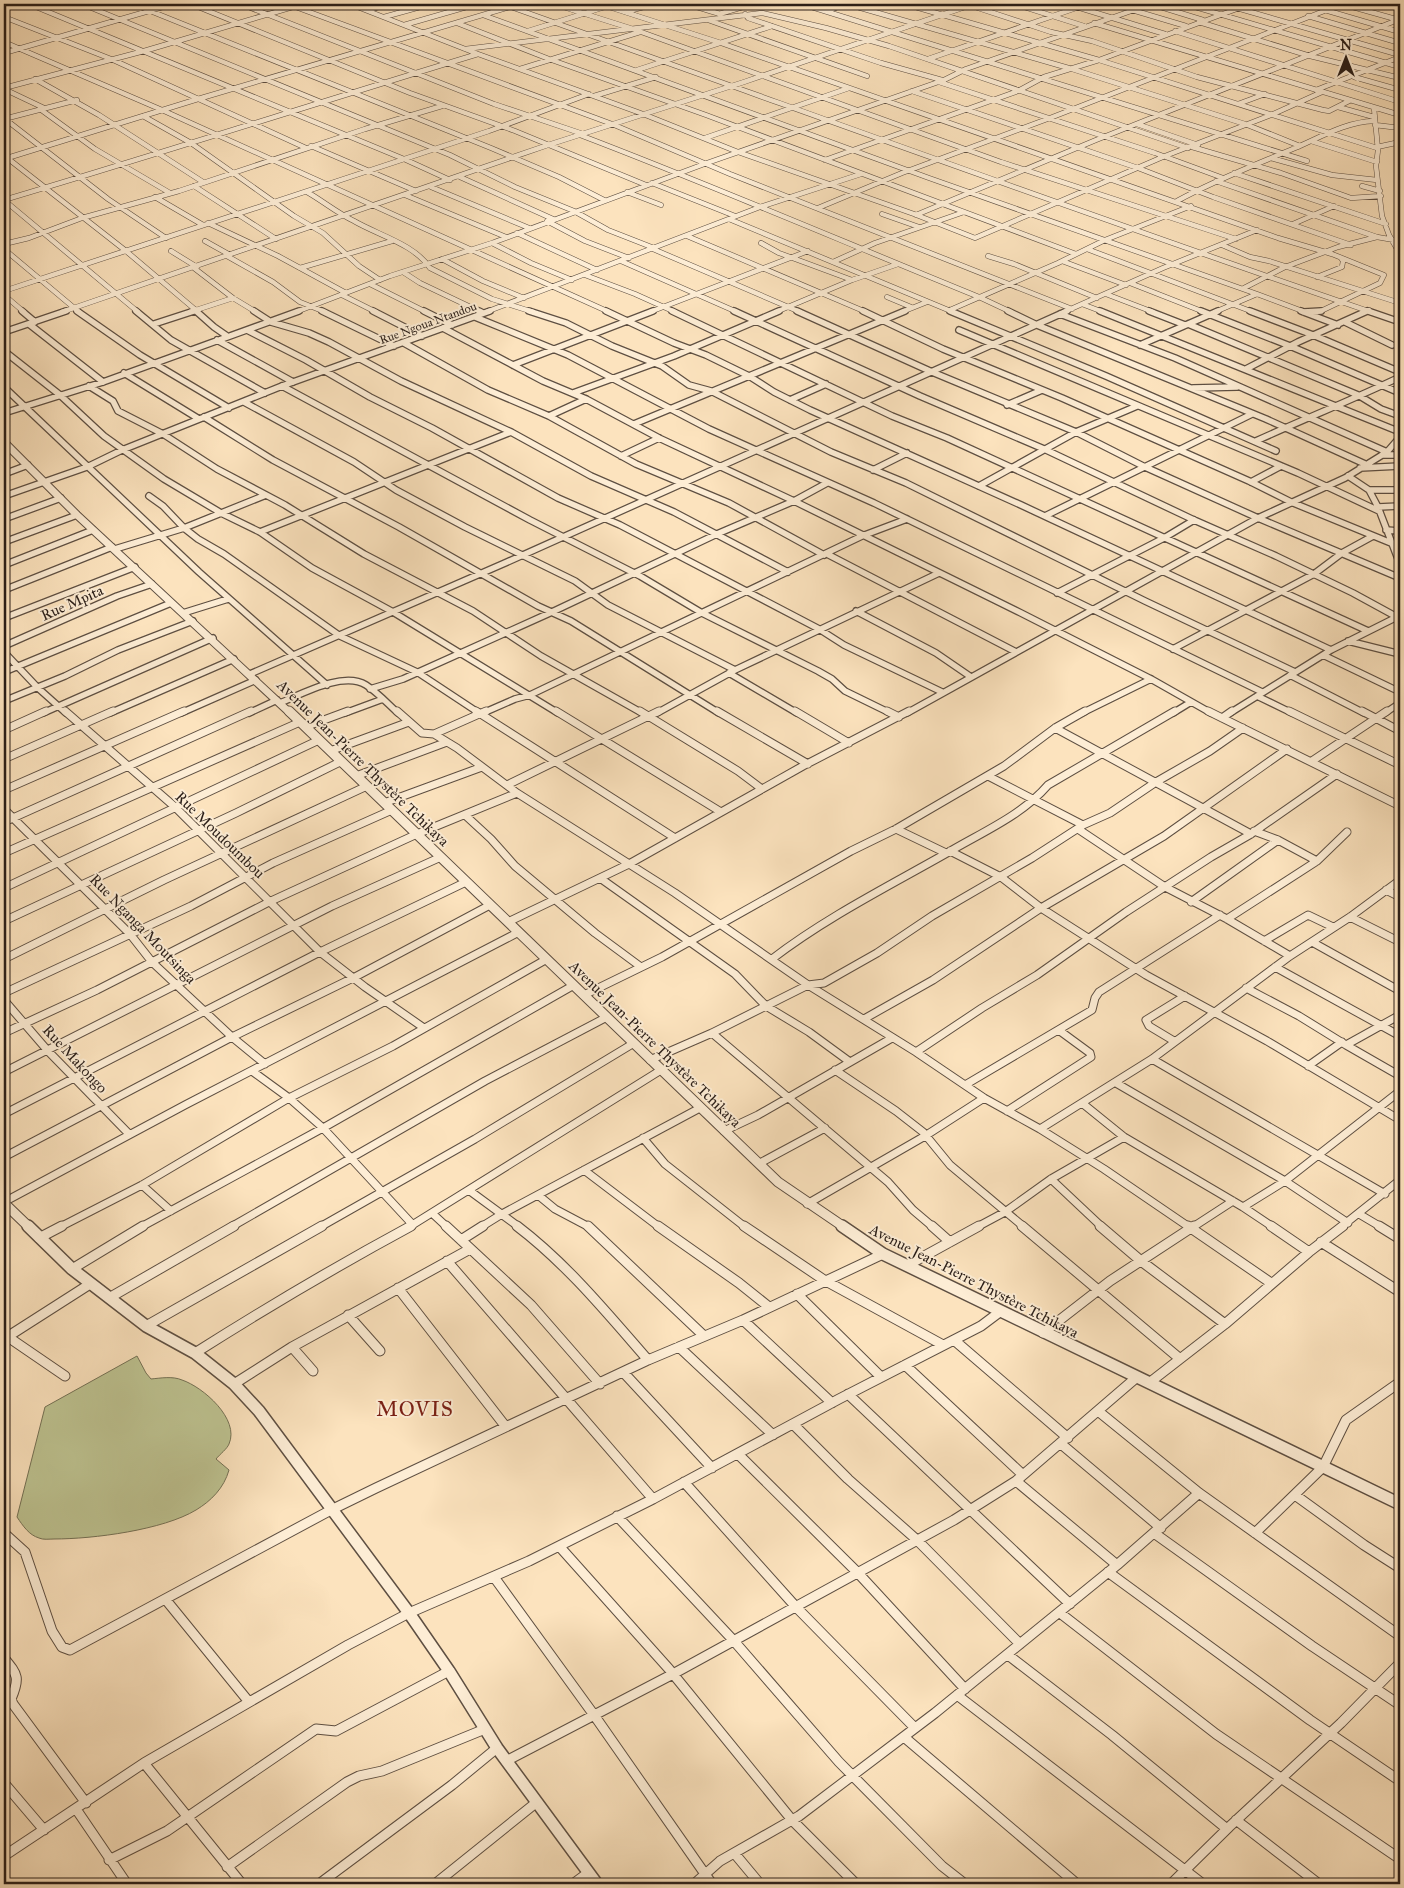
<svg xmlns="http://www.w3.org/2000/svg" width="1404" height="1888" font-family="'IM FELL Great Primer',serif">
  <rect width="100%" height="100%" fill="#fce3be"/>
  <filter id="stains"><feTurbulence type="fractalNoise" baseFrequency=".004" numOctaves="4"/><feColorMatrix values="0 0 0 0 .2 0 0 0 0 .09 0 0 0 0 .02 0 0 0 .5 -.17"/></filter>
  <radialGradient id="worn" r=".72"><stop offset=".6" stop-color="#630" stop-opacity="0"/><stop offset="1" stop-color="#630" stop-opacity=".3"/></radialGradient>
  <path fill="#bec492" stroke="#747155" d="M137 1356 146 1373 151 1379C161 1378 173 1376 182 1380 203 1387 240 1419 229 1444 227 1449 220 1454 216 1459L229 1470C224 1488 211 1501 196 1510 163 1530 93 1539 54 1539 49 1539 43 1540 39 1538 29 1535 23 1526 17 1517L45 1407Z"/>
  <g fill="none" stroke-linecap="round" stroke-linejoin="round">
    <g stroke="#5e4f42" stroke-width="5.5">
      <path id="minor-far3" d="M29 4 404 159 450 180
        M82 4 450 155 515 187 574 211 608 230 654 248
        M133 4 491 148 559 177 604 200
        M191 4 410 93 515 131 646 185
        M241 4 494 104 583 134
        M350 4 478 54 643 114 738 152 914 214 975 238 1165 156 1271 115 1322 92
        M554 4 633 29 1001 162 1236 239
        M600 4 721 43 1278 238 1332 254 1384 275 1380 283 1321 311 1304 312
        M687 4 720 14
        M802 4 1307 161
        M847 4 1072 69 1245 124 1300 146
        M905 4 1099 60 1377 148
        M1015 4 1084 26
        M1067 4 1165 34
        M1112 4 1186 26
        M1151 4 1203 20
        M1185 4 1400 67
        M1223 4 1400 55
        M1296 4 1308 7
        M1342 4 1399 20
        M969 5 1051 32 1092 41 1197 77 1323 110 1329 111 1349 101
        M293 6 612 124 730 174 1072 309
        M511 7C798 109 1084 214 1371 312
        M368 10 390 4
        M1325 10 1400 32
        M827 11 847 4
        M625 12 655 4
        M719 14 753 4
        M745 14 748 18 881 63 942 80
        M483 15 929 178 1257 294 1215 312
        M1308 16 1400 43
        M4 17 111 59 306 148
        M384 17 431 4
        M708 20 867 76
        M1199 22 1310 56 1400 78
        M457 23 549 59 706 115 1076 254
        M1094 23 1400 115
        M404 25 477 4
        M528 31 608 6
        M1175 31 1400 102
        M4 42 162 110 609 312
        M465 49 762 13 826 28 889 46 1188 148
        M4 53 173 4
        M928 59 1079 7
        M520 69 640 32
        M637 70 772 26
        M1354 77 1400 90
        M35 79 99 115 203 182
        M939 82 1155 153 1223 178
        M4 88 144 51 303 4
        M4 89 44 108
        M1316 90 1400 57
        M912 91 1138 168 1213 197 1351 245
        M594 96 656 77
        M1238 104 1265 94
        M1338 107 1374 117
        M1374 108 1378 150 1376 166 1382 216 1389 235 1400 254
        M40 109 95 149 170 193
        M143 116 191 143 294 216 323 233 359 266 380 280
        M4 119 77 100
        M5 119 108 199 166 238
        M1137 124 1198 145
        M1375 125 1400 128
        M580 135C714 186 846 243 979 297L1011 312
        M705 138 849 88
        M1311 141 1377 162
        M311 146 416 191
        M1192 147 1281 173 1351 198 1381 196
        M1377 147 1400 142
        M6 157 126 251 198 312
        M1271 158 1332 175 1377 180
        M4 159 198 99 520 4
        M825 160 1018 91 1044 77 1099 60 1250 4
        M1234 173 1386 224
        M460 177 553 219
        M1216 181 1377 237
        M652 183 735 216
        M194 186 276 239
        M1362 186 1380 191
        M431 187 529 228
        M307 192C323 201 337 213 354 221 378 235 414 244 430 268L492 299 533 312
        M627 192 661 205
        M405 195 506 237
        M155 197 203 225
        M4 200C162 153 320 102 478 54
        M4 200 138 312
        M1177 201C1215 180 1255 165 1295 148 1321 137 1345 122 1374 121
        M818 208 902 173 1050 118 1342 4
        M882 214 919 227
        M916 215 1096 140 1400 19
        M729 219 953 312
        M547 221 585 241 629 258
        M208 223 278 256 346 293
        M1293 224 1334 206
        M517 233 597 270
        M687 236 866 312
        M205 241 230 255
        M492 243 531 263 572 280
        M761 243 779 253 852 280
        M4 244 29 238 82 218 179 191 365 129 442 106
        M1222 245 1250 257 1269 261 1400 303
        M4 249 79 312
        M653 249 800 312
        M1087 249 1253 312
        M171 251 197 267
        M227 256 273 282 300 302 325 312
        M988 256 1014 264 1097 298
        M442 259 483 281 524 298
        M621 261 737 312
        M1062 261 1126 285
        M833 262 875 243 964 212
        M194 268 233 298 256 312
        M300 268 392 241
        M403 272 420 283 481 312
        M585 275 635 294 675 312
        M1317 277 1342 267 1343 261 1341 258
        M1130 283 1204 312
        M370 284 426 312
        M1244 288 1285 267 1338 247 1377 237 1400 241
        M4 291 489 131 589 94
        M1106 294 1153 312
        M1257 294 1305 312
        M4 295 24 312
        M342 295 376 312
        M887 297 911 307
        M1082 304 1103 312
        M950 310 1058 263 1105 240 1191 206
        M62 312 548 145 744 82 974 4
        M190 312 233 298
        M296 312 390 276 492 243 707 163 944 80 966 69 1151 4
        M486 312 760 207 861 174
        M650 312 808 251
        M776 312 852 280 898 264
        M902 312 927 302
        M1064 312 1163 268 1257 230
        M1364 312 1369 310"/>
    </g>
    <g stroke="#5e4f42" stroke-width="8">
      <path id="minor-far2" d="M22 311 35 322
        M77 311 140 355 229 408
        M136 311 171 340 265 393
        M196 311 214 327 227 336
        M254 311 271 322 309 333 329 342 401 381 511 432 591 476 674 512 788 572
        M322 311 394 346
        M373 311 422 336
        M424 311 452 325
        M479 311 483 313
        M529 311 566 323 612 346 662 366 689 385 711 391 831 452 906 483 1145 601 1295 672
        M606 311 674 343 706 355 749 376 774 392 810 410 1021 505 1331 650
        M672 311 892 416 947 438 1368 631
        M734 311 920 396 1044 449 1194 520 1276 556 1353 593 1397 617
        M797 311 932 372 1076 432 1145 467 1258 518 1400 578
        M863 311 943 349 1062 398 1249 481 1291 502 1391 543
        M950 311 1106 376 1276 451
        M1008 311 1037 325 1266 419 1365 464
        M1100 311 1400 432
        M1149 311 1185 325
        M1201 311 1290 346 1400 393
        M1250 311 1313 335 1400 372
        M1301 311 1338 325
        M1368 311 1400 322
        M1304 312 1321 311
        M1060 314 1175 358 1387 452
        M475 317 568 355 709 429 874 503 1262 692
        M1345 322 1392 345
        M29 324 103 382
        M154 324 194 311
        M1188 324 1358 395 1381 409 1400 416
        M443 328 543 381 586 399 659 438 794 501 1021 613 1151 679 1211 713
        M247 330 306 360 370 397 432 428 558 498 620 525 819 629 844 645 942 692
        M959 330 1298 473 1379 511
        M4 332 66 311
        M217 340 293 382
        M404 343 488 390 549 416 636 464 729 503 824 555
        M1140 345 1218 311
        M4 351 60 395 104 436 164 479 221 513 260 532 312 568 393 612 558 713
        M513 365 653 311
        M1246 369 1298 342 1367 311
        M124 373 199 419
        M89 386 113 401 118 411 163 434 217 469 285 505 364 554 473 611 541 656 642 713
        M282 386 530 520 640 576 702 613 818 671 832 679 845 691 890 713
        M4 387 199 572 327 685
        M1193 388 1237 387
        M573 393 674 356 779 311
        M790 400 826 384
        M244 402 354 462 396 490 465 527 575 581 608 605 735 670
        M1007 405 1042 390
        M4 413 103 382 299 311
        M549 416 586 399
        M204 417 273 460 399 527 538 606 571 621 719 713
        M634 424 905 311
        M1256 441C1304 419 1352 400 1400 377
        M1382 455H1400
        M621 456 659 438
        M1360 468 1400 466
        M873 470 907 453
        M4 474 28 465
        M1348 476 1369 490 1378 507 1398 559 1400 597
        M1251 482 1281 466
        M979 486 1076 432 1137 406
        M1369 490H1400
        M4 496 87 467 122 450 282 386 490 311
        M149 496 163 506 184 528 198 539 224 554 340 636 417 672 479 713
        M1378 507 1400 506
        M1045 516 1252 414
        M4 519 61 498
        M1386 530 1400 531
        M260 532 511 432
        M4 542 77 515
        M115 549 184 528 266 495
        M827 554 1016 652
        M4 565 93 530
        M4 590 112 547
        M1057 593 1164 538 1194 520
        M856 611 936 653 971 677
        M183 613 228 599
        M4 618 135 567
        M1348 641 1400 654
        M4 646 117 596 152 584
        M1173 649 1314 574 1342 553 1373 536
        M4 652 38 688 66 713
        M1323 655 1400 692
        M4 672 171 603
        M729 673 797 713
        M250 674 505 563 1067 311
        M1290 675 1364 713
        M370 689 403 679 552 612 717 534 794 501 827 483
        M1257 696 1292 713
        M4 701 65 676 118 650 193 621
        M280 703C302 694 343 671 366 685 377 692 388 704 398 713
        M43 713 213 638
        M110 713 234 659
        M181 713 256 680
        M249 713 277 700
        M345 713 383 699
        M483 713 515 699 530 695 862 536 907 519
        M657 713 735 670 939 573
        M907 713 1258 518 1345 478 1387 452 1400 437
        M1082 713 1151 679
        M1173 713 1191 702
        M1230 713 1331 650 1399 616
        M1385 713 1400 703"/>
    </g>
    <g stroke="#5e4f42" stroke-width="9">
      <path id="minor-far1" d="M65 711 175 807 320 952 365 987 424 1028
        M397 711 422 733 434 734 457 748 517 793 675 893 808 985 916 1052 984 1098 1040 1129 1104 1169 1189 1227
        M476 711 675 838
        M556 711 721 812
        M640 711 738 771 762 789
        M717 711 808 764
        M795 711 849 743
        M887 711 899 717
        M1208 711 1400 806
        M1289 711 1400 765
        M1362 711 1400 731
        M1222 718 1232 711
        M305 727 348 711
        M1055 728 1251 834
        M4 730 46 711
        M434 734 486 711
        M330 751 409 722
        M4 759 113 711
        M1312 761 1387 711
        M356 776 447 742
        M988 776 1083 825
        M507 785 659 711
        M4 790 184 711
        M384 803 482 767
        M4 809 130 934 152 962 232 1037 265 1064
        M465 815 491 839 515 866 595 933 641 967
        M4 822 251 711
        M896 829 946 853
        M1078 829 1165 887 1227 919 1290 956
        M950 851 1001 877 1041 908 1146 975 1267 1041 1400 1120
        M4 853 300 722
        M1317 861 1347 832
        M600 878 735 974 766 1006 809 1032 850 1062
        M4 888 319 740
        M1386 890 1400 897
        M1191 902 1278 840
        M1350 917 1400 942
        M1227 919 1317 861 1278 840 1254 831
        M4 921 236 813 340 762
        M508 922 629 864 803 766 909 711
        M1264 941 1308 915 1333 927
        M1312 942 1400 991
        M4 959 164 880 367 786
        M772 959C828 916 893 884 954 849 987 830 1023 814 1048 785L1175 711
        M1275 967 1400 1036
        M1246 988 1299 1016 1346 1045 1400 1015
        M4 993 191 906 273 863 392 810
        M584 995 662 957 851 851 896 829 1004 766 1055 728 1085 711
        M4 1000 48 1051 129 1134
        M864 1019 933 980 1041 908 1164 836 1287 749
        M4 1033 97 990 271 901 417 834 517 793
        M712 1033 888 1182 913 1210 933 1227
        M1174 1041 1149 1026 1146 1020 1185 996
        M1346 1045 1400 1076
        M916 1052 982 1008 1037 975 1126 912 1211 857 1251 834 1337 774
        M1152 1059 1385 1194
        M650 1060 712 1033 808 985 824 983 877 953 932 916 1032 858 1083 825 1110 813 1156 782 1210 751 1243 728
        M1308 1066 1342 1042
        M835 1070 896 1111 923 1132 950 1165 1024 1227
        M252 1071 289 1098 323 1128 413 1225
        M4 1072 332 906 441 857
        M1116 1083 1285 1181 1348 1223
        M965 1085 1092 1010 1095 998 1099 992 1220 915
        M1082 1103 1124 1137 1243 1207 1273 1227
        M1007 1111 1091 1057 1090 1053 1060 1031
        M4 1114 320 952 466 882
        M1040 1129 1152 1059 1290 956 1350 917 1400 880
        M724 1131 758 1115 892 1038
        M643 1138 665 1164 745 1227
        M4 1157 232 1037 355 977 490 905
        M760 1163 825 1128
        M584 1170 659 1227
        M1051 1179 1102 1227
        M142 1185 171 1211
        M470 1191 519 1227
        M538 1195 555 1209 589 1227
        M4 1202 185 1105 519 932
        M807 1204 925 1136 984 1098
        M1243 1207 1285 1181 1400 1091
        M433 1214 447 1227
        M1359 1214 1381 1227
        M60 1227 142 1185 289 1098 393 1046 547 959
        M141 1227 323 1128 574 985
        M231 1227 485 1081 607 1017
        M320 1227 475 1139 634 1043
        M409 1227 661 1070
        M481 1227 502 1214 700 1108
        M977 1227 1005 1212 1051 1179 1124 1137
        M1193 1227 1233 1201
        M1341 1227 1400 1180"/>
    </g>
    <g stroke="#5e4f42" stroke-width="11">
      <path id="minor" d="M446 1226 531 1305 600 1384
        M517 1226C567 1264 607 1313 648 1360
        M588 1226 703 1335
        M658 1226 739 1283 769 1307
        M744 1226 824 1280 943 1345
        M932 1226 950 1242
        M1022 1226 1179 1358
        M1100 1226 1141 1261 1225 1324
        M1188 1226 1271 1283
        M1271 1226 1309 1252
        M1379 1226 1400 1239
        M39 1238 62 1226
        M461 1240 483 1226
        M1321 1242 1400 1292
        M447 1261 653 1499
        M908 1265 979 1226
        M72 1269 143 1226
        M398 1288 506 1427
        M797 1294 881 1377
        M109 1298 234 1226
        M348 1315 380 1351
        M743 1320 832 1403
        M146 1326 322 1226
        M4 1331 8 1337 65 1376
        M1043 1333 1110 1281 1194 1226
        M4 1339 90 1284
        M954 1340 1068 1438
        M292 1347 313 1371
        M679 1347 773 1435
        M195 1353C266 1308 337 1266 411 1226
        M905 1365 1023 1475
        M624 1373 712 1468
        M1149 1383 1225 1324 1309 1252 1343 1226
        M234 1384 292 1347 470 1249
        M848 1394 1070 1604
        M1098 1411 1199 1493 1400 1636
        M793 1424 848 1479 917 1540 1020 1644
        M1060 1443 1161 1528
        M738 1454 858 1573 965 1689
        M1016 1481 1117 1565
        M684 1482 796 1607 915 1728
        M1295 1495 1364 1545 1400 1568
        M617 1516 734 1641 839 1762 942 1866 965 1884
        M4 1533 25 1552 52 1631 62 1647 70 1650 331 1510 376 1488 648 1360 743 1320 883 1254
        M1154 1533 1312 1646 1400 1705
        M1255 1533 1323 1467 1346 1420 1400 1382
        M559 1546 669 1669 792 1820 856 1884
        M1108 1572 1310 1720 1400 1781
        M494 1577 594 1715 712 1884
        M166 1600 249 1702
        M1060 1613 1216 1734 1400 1859
        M1008 1655 1112 1735 1227 1829
        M4 1658C18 1675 20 1678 11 1699L13 1704 86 1803
        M957 1695 1203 1884
        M904 1737 1077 1884
        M506 1761 673 1674 954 1520 1016 1481 1137 1377
        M144 1763 242 1884
        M4 1783 44 1830
        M76 1809 127 1884
        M1236 1820 1319 1884
        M735 1854 760 1884
        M4 1856 144 1763 348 1645 409 1613 529 1561 653 1499 839 1399 981 1326 1001 1311
        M109 1860 167 1831 316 1729 336 1731 449 1671
        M227 1867 347 1782 359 1776 382 1771 485 1729
        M319 1884 452 1785 497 1748
        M435 1884 537 1802
        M573 1884 588 1873
        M694 1884 720 1861 799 1816 935 1713 1117 1565 1199 1493
        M1171 1884 1229 1827 1341 1723 1400 1663"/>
    </g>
    <g stroke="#5e4f42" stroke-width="9">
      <path id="tertiary-far2" d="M4 442 77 515 290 713"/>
    </g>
    <g stroke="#5e4f42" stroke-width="11">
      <path id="tertiary-far1" d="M289 711 778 1182 844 1227
        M4 1203 29 1227"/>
    </g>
    <g stroke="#5e4f42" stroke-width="14">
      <path id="tertiary" d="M28 1226 72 1269 146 1326 195 1353 234 1384 259 1411 409 1613 449 1671 497 1748 597 1884
        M842 1226 883 1254 1400 1504"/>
    </g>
    <use href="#minor-far3" stroke="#fdedd5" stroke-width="4.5"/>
    <use href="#minor-far2" stroke="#fdedd5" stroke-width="5.5"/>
    <use href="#minor-far1" stroke="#fdedd5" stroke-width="7"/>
    <use href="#minor" stroke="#fdedd5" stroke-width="9"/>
    <use href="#tertiary-far2" stroke="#fdedd5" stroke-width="7"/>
    <use href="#tertiary-far1" stroke="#fdedd5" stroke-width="9"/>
    <use href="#tertiary" stroke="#fdedd5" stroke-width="11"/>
  </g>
  <g text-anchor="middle" stroke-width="4" stroke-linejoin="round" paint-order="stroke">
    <g font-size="12" fill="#2a1e18" stroke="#fdedd5">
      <text transform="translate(428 323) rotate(-20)" y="4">Rue Ngoua Ntandou</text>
    </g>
    <g font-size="15" fill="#2a1e18" stroke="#fdedd5">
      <text transform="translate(72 603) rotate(-24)" y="5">Rue Mpita</text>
      <text transform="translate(363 763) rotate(44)" y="5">Avenue Jean-Pierre Thystère Tchikaya</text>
      <text transform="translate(220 835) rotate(44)" y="5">Rue Moudoumbou</text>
      <text transform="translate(143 929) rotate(46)" y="5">Rue Nganga Moutsinga</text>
      <text transform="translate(655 1044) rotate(44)" y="5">Avenue Jean-Pierre Thystère Tchikaya</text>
      <text transform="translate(75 1059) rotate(47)" y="5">Rue Makongo</text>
      <text transform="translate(974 1281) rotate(27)" y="5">Avenue Jean-Pierre Thystère Tchikaya</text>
    </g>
    <g font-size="21" letter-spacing="1" fill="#7a1f14" stroke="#fdedd5">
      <text x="415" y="1416">MOVIS</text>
    </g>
  </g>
  <rect width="1404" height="1888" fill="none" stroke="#fce3be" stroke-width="20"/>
  <rect x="5" y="5" width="1394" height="1878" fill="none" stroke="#2a1e18" stroke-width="2.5"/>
  <rect x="10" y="10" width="1384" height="1868" fill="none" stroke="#2a1e18"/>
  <g transform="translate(1346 58)" stroke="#fdedd5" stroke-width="4" paint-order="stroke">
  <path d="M0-4L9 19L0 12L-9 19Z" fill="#2a1e18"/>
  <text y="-8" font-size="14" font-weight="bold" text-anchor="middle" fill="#2a1e18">N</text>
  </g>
  <rect width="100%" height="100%" filter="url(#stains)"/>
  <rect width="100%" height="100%" fill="url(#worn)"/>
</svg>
